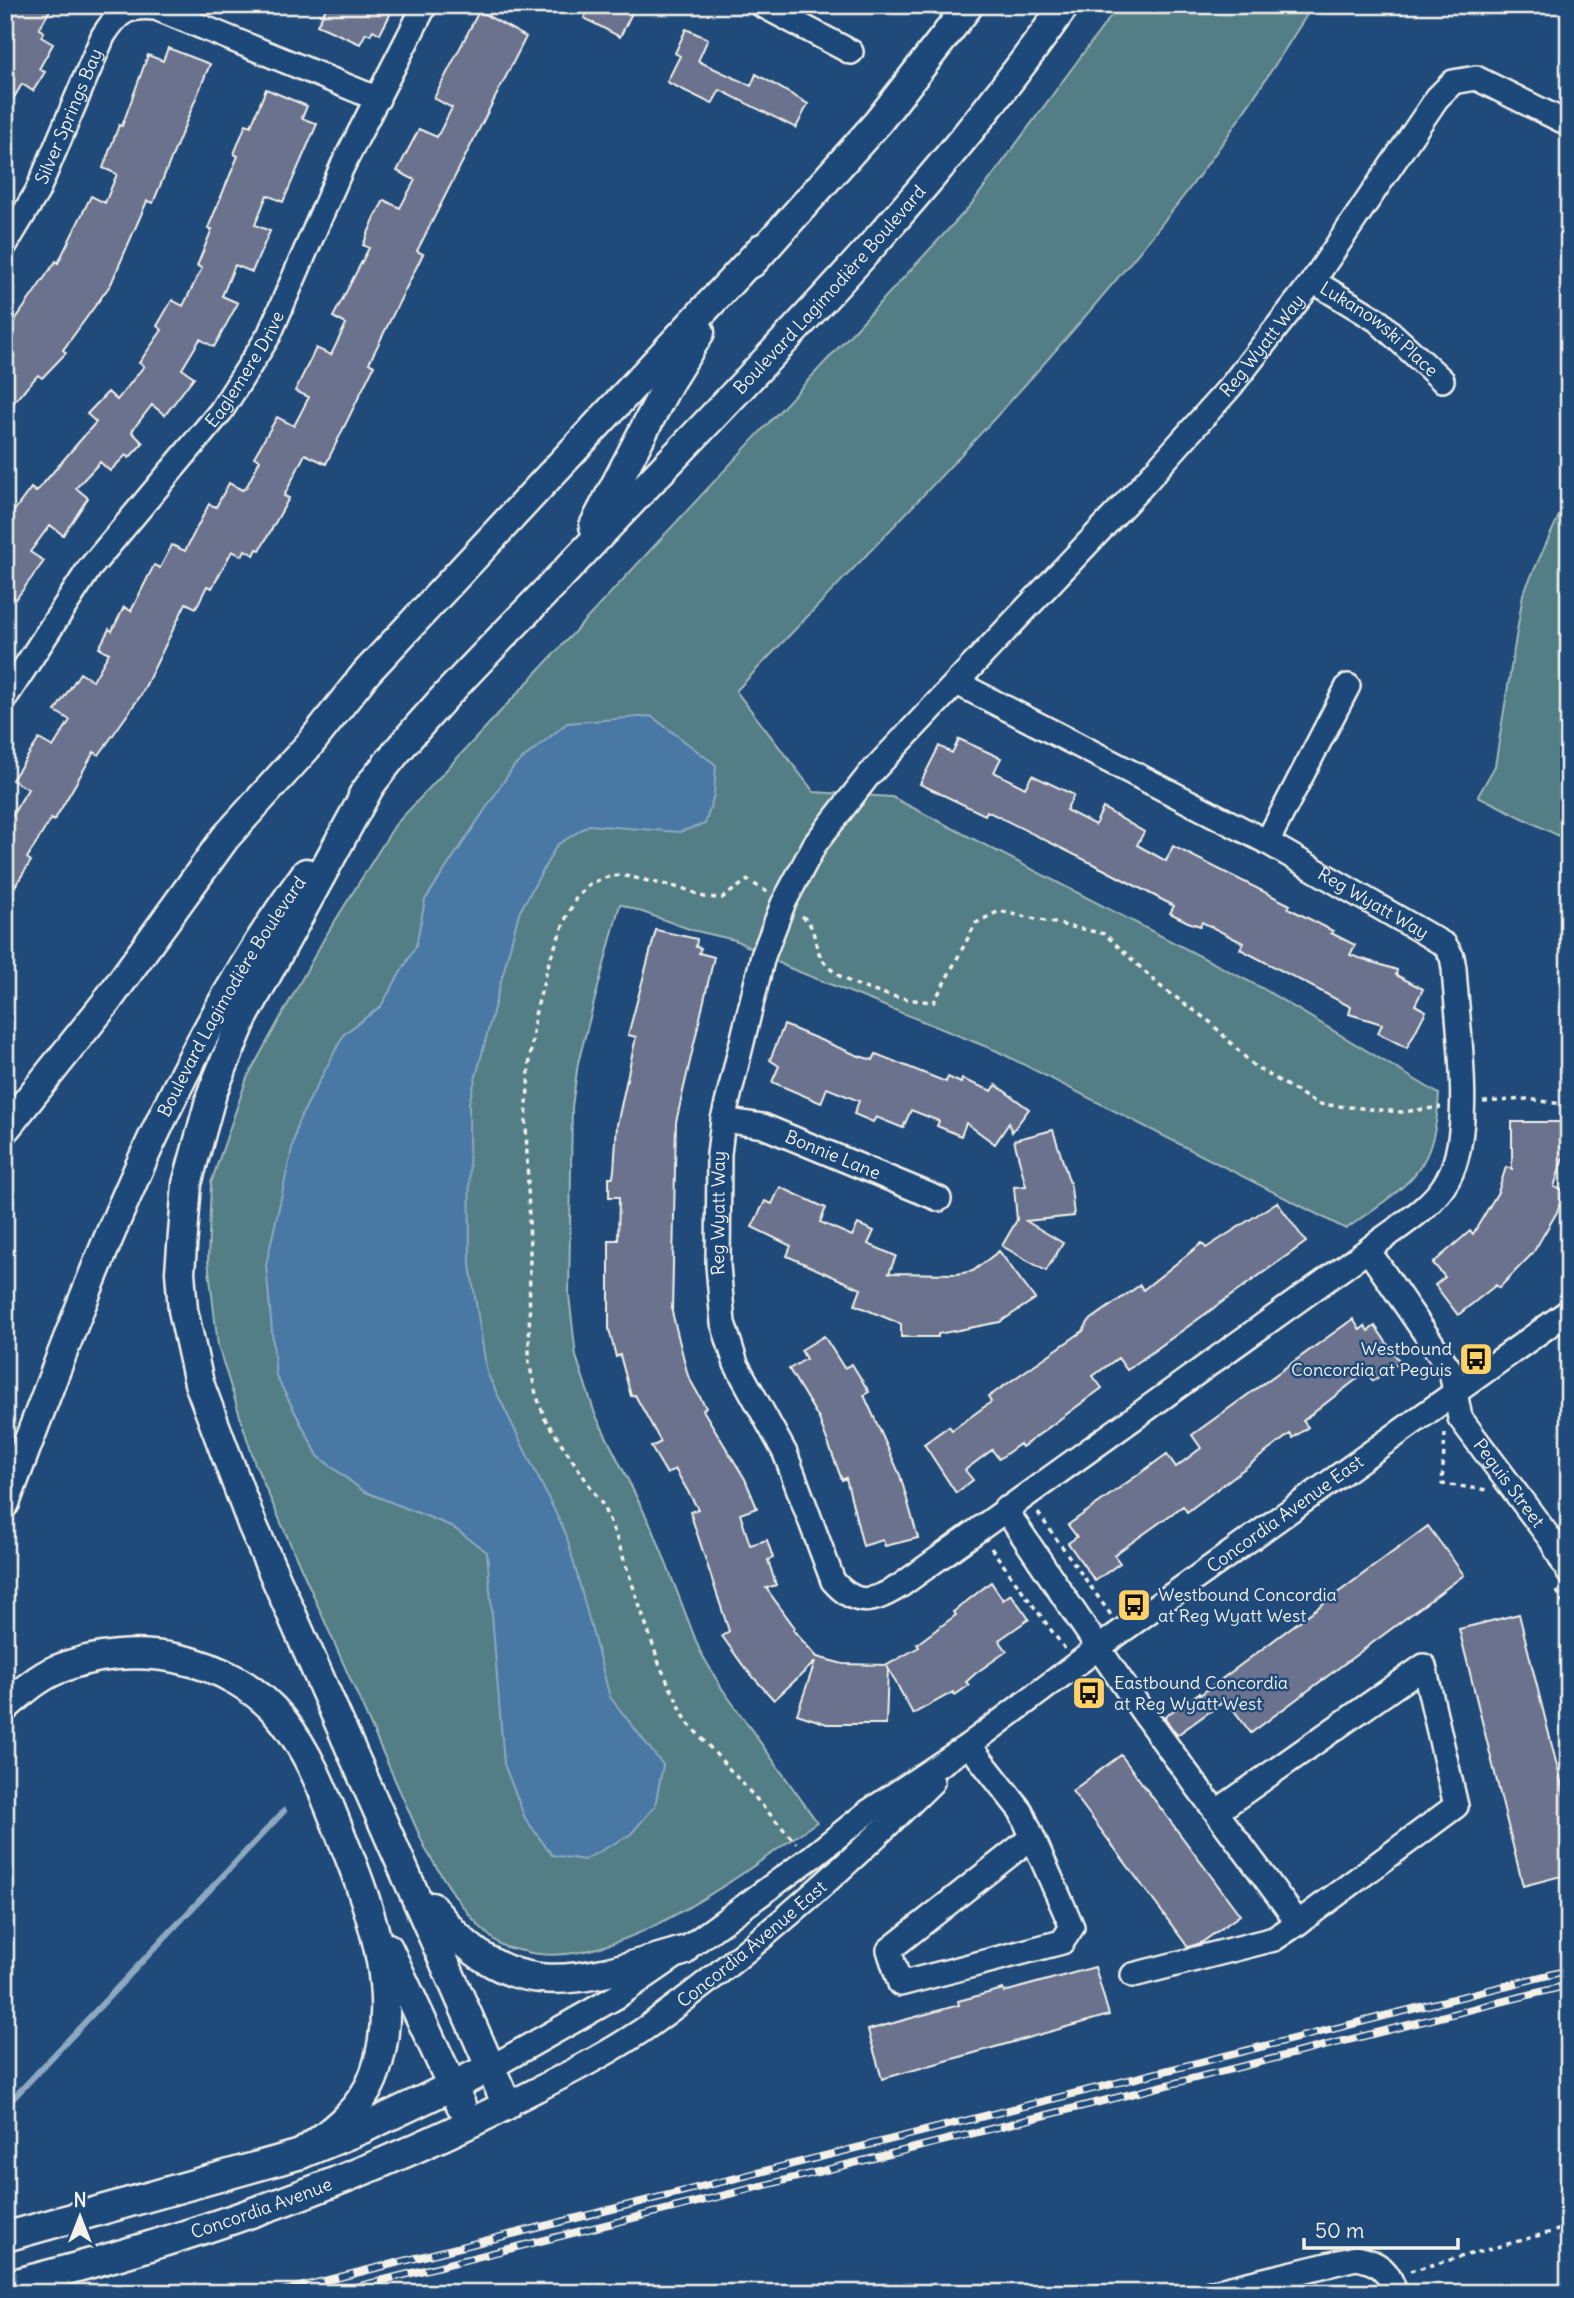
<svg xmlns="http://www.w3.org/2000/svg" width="1574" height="2298" font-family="Delius,sans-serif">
  <rect width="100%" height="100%" fill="#1f4a7a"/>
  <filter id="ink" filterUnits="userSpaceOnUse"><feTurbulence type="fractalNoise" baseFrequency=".0143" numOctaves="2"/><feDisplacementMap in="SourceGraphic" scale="14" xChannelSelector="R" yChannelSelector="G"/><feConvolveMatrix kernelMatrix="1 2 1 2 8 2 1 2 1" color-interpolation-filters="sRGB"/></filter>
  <g filter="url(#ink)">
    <path fill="#537e86" stroke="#a4b8b7" stroke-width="2" d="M1119 5H1313C1270 74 1226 142 1176 206 1041 378 887 533 736 691L814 792 892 797 1262 988 1439 1094C1434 1177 1408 1183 1346 1229L997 1051 787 967 735 940 692 930 620 904 578 1063 572 1107 569 1295 576 1356 595 1414 654 1532 700 1651 721 1687 817 1822C744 1871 613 1976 523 1951 515 1949 504 1948 498 1943 466 1918 447 1884 426 1850L255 1464 218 1346 208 1261 211 1183 247 1078 325 937 395 825 970 206Z
      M1569 494V841L1478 796 1495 766 1523 594Z"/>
    <path fill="#4978a5" stroke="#8da8c0" stroke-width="2" d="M651 716 716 765 714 795 705 824 679 832 589 825 557 845 519 913 469 1103 470 1265 487 1373 566 1534 610 1697 663 1765 655 1806 631 1834 584 1860 552 1855 525 1818 504 1764 487 1552 451 1526 363 1491 318 1456 276 1376 266 1265 298 1122 344 1034 381 1006 416 946 425 900 514 766 567 723Z"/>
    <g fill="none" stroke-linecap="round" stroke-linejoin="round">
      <path stroke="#8da8c0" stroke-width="6" d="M5 2107 284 1811"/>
    </g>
    <path fill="#6b728e" stroke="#f4f1e8" stroke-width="2" d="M5 5H53L39 29 44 32 41 37 53 44 39 69 45 72 33 91 22 84 5 113Z
      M328 5H395L380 34 373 30 370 35 366 33 360 44 317 25Z
      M591 5H621L633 11 620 37 584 18Z
      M479 11 526 37 417 251 423 254 369 363 374 366 326 464 305 454 284 496 289 498 260 550 257 549 254 555 245 550 242 556 232 551 212 588 207 586 196 608 186 603 141 695 99 755 94 752 54 821 51 819 27 858 31 861 5 902V814L11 817 28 789 12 780 39 739 53 747 70 720 55 711 80 673 93 681 109 653 99 648 109 629 112 631 124 607 131 611 154 565 160 568 172 545 185 551 209 504 216 507 229 483 242 490 246 488 260 460 254 457 277 417 294 426 309 397 295 391 316 348 331 355 346 324 333 317 369 248 363 245 375 217 384 200 400 208 415 180 397 171 419 129 437 137 452 108 434 98Z
      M686 29 708 39 698 61 751 86 756 74 808 104 796 128 720 90 712 104 667 82 680 56 675 53Z
      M168 48 210 64 153 203 147 201 111 284 63 350 66 353 42 378 38 375 5 412V316L13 323 56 261 58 263 91 196 105 203 117 174 103 168 119 125 122 126 148 55 163 61Z
      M266 89 307 106 302 118 317 124 283 202 267 195 255 225 270 231 252 272 235 265 222 296 238 303 214 347 200 339 182 369 194 377 165 415 152 405 134 428 132 432 143 443 129 458 126 455 110 471 100 462 76 488 88 498 63 535 50 525 30 552 44 561 16 599 5 592V523L31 488 36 492 96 422 87 414 108 392 117 400 144 366 139 363 162 330 157 326 172 300 183 306 202 268 197 266 212 229 208 228 238 156 234 154 246 124 251 126Z
      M959 739 1001 758 994 772 1025 788 1032 775 1074 795 1066 810 1095 825 1103 808 1144 832 1137 845 1166 861 1173 846 1290 905 1288 908 1333 931 1331 933 1355 945 1350 955 1397 970 1396 975 1423 989 1415 1005 1426 1011 1407 1048 1378 1033 1382 1024 1349 1014 1351 1007 1240 949 1243 943 1202 922 1200 926 1188 922 1170 913 1174 906 1103 869 987 811 985 815 920 784 939 746 952 753Z
      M656 930 697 939 696 947 701 948 699 953 714 957 676 1122 672 1312 688 1376 706 1408 703 1410 745 1479 757 1508 740 1514 750 1545 767 1540 773 1558 768 1560 776 1585 766 1588 795 1628 793 1630 817 1657 843 1664 887 1665 919 1647 917 1644 956 1615 953 1612 991 1582 1003 1600 1011 1594 1029 1619 999 1640 1007 1651 976 1673 966 1682 969 1685 955 1695 953 1692 913 1714 888 1668 886 1724H827L797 1714 815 1662 774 1700 745 1668 722 1636 729 1631 690 1512 698 1509 675 1469 667 1474 651 1447 661 1442 635 1395 631 1396 620 1355 616 1357 609 1329V1240H618L619 1197H609V1177H613L614 1171 617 1125 636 1037 628 1035Z
      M784 1025 859 1056 873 1060 876 1054 946 1082 948 1077 961 1083 962 1079 992 1091 996 1085 1029 1109 1012 1132 1009 1123 995 1144 966 1123 961 1136 937 1126 939 1121 911 1110 903 1128 876 1117 873 1122 854 1114 859 1101 827 1088 821 1103 772 1082 779 1066 770 1060Z
      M1512 1122H1569V1158H1563L1554 1187 1564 1191 1557 1212 1533 1253 1499 1288 1496 1285 1458 1315 1435 1285 1445 1277 1433 1263 1470 1231 1473 1234 1498 1192 1506 1167 1512 1169Z
      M1053 1130 1071 1187 1074 1216 1026 1221 1063 1243 1046 1271 1002 1246 1017 1220 1014 1187 1026 1186 1014 1140Z
      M780 1187 826 1208 820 1222 852 1236 858 1224 874 1231 868 1244 896 1256 889 1273 957 1274 973 1271 999 1251 1035 1299 1000 1322 938 1334V1337H901V1324L855 1305 861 1289 787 1256 791 1246 752 1227 765 1201 772 1204Z
      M1277 1202 1306 1242 1127 1370 1118 1358 1093 1376 1102 1388 1022 1447 1020 1444 999 1459 992 1450 965 1470 973 1480 956 1493 924 1444 949 1426 952 1430 991 1402 988 1397 1083 1331 1089 1321 1140 1285 1143 1290 1202 1243 1206 1248Z
      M1353 1319 1360 1330 1365 1326 1368 1331 1375 1326 1400 1362 1373 1381 1366 1372 1303 1421 1308 1427 1293 1438 1290 1434 1187 1512 1183 1506 1114 1555 1120 1563 1095 1581 1068 1543 1077 1537 1068 1525 1167 1454 1176 1467 1201 1448 1192 1435Z
      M824 1336 844 1368 852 1364 869 1392 864 1395 900 1475 918 1538 885 1546 883 1540 863 1546 846 1478 842 1480 819 1419 789 1369 806 1359 801 1350Z
      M1428 1526 1464 1575 1251 1733 1226 1700 1177 1735 1164 1717 1199 1693 1200 1695Z
      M1519 1614 1569 1814V1874L1523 1886 1459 1629Z
      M1121 1755 1240 1915 1201 1943 1188 1947 1072 1791Z
      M1095 1967 1109 2015 882 2079 868 2030 959 2005 958 2001 1003 1989 1004 1992Z"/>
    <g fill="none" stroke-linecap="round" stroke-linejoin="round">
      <g stroke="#f4f1e8" stroke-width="28">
        <g id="minor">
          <path d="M762 5 851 52"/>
          <path id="s1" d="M5 245 37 192 103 36C118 12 128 5 156 8L378 99"/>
          <path id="s2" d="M1313 281 1377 320 1442 380"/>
          <path id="s3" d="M957 683 1267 842 1445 945 1452 957 1454 968C1457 1024 1475 1131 1448 1179 1432 1209 1394 1229 1368 1250L900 1586C872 1603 856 1607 833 1581L785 1453 736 1364 723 1323 718 1265 719 1154 723 1120 763 956 783 904 815 844 868 776 1140 488 1231 386 1313 281 1437 98 1453 82 1476 78 1569 124"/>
          <path id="s4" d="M5 698 89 569 221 411 269 335 342 167 425 5"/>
          <path d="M1267 842 1348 686"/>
          <path id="s5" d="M723 1120 763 1126 939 1199"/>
          <path id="s6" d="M1368 1250 1451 1371 1460 1418 1551 1540 1569 1573"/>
          <path d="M1005 1509C1054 1581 1101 1654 1152 1725 1200 1792 1250 1856 1298 1923L1456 1806 1424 1666 1216 1812"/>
          <path d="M969 1745 1021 1811 1072 1927 1062 1942 900 1984 889 1950 1032 1837"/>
          <path d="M1133 1975 1274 1939 1298 1923"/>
          <path id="s7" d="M490 2068 616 1997 683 1951 813 1856 868 1812 969 1745 1098 1648 1569 1311"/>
          <path id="s8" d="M507 2105C555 2080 606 2056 650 2025 750 1953 845 1868 932 1782"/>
          <path d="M1210 2293 1356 2258C1379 2262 1389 2270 1395 2293"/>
        </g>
      </g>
      <g stroke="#f4f1e8" stroke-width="33">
        <g id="major">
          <path d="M752 263 878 122 969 5"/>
          <path d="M594 526 669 382 700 332"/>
          <path id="s9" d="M363 795C425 710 505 636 577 559 746 380 923 207 1065 5"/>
          <path d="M5 1129 105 1004 225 838 309 745 366 673 762 248"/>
          <path id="s10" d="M5 1503C88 1286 167 1063 306 873"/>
          <path d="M5 1707C20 1694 37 1678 56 1670 132 1638 230 1655 283 1720 314 1759 329 1807 348 1853 375 1921 400 2000 375 2073 363 2109 330 2133 301 2154"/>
          <path d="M432 1907C509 2008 577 1982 683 1951"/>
          <path d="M388 1948 461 2105"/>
          <path d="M5 2237 301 2154 362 2129 490 2068"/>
          <path id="s11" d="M5 2286C177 2243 349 2185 507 2105L252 1524 199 1383 183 1310 180 1272 187 1184 212 1093 243 1018 372 782"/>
        </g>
      </g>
      <path stroke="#f4f1e8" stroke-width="3.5" stroke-dasharray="5 5" stroke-linecap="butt" d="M767 892 748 880 722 898 704 897 685 889 621 875 603 878 590 884 576 898 566 918 549 962 535 1015 529 1068 526 1123 530 1249 529 1362 536 1394 545 1419 602 1504 616 1536 660 1666 687 1722 796 1843
        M802 916C816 926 813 941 820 955 836 988 901 1000 934 1002L976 923 999 911 1105 934 1160 986 1210 1022 1254 1066 1318 1104 1402 1112 1441 1107
        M1483 1102 1527 1099 1569 1105
        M1445 1433 1442 1484 1488 1490
        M1038 1513 1111 1615
        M991 1548 1065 1649
        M1557 1591 1569 1614
        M1410 2271 1569 2227"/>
      <use href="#minor" stroke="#1f4a7a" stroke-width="23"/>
      <use href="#major" stroke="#1f4a7a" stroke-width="28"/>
      <g stroke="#f4f1e8" stroke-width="8">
        <path id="rail" d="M276 2293 1569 1970
          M332 2293 1569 1985"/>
      </g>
      <use href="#rail" stroke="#1f4a7a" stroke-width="5" stroke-dasharray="16" stroke-linecap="butt"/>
    </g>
  </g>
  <defs>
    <g id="bus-square" transform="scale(1.75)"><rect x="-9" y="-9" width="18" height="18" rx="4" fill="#ffd166" stroke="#1f4a7a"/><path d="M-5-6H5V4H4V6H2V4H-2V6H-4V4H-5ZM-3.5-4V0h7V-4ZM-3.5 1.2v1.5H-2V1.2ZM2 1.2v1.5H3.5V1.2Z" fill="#111"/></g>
  </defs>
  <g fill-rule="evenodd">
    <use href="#bus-square" x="1476" y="1359"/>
    <use href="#bus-square" x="1134" y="1605"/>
    <use href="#bus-square" x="1089" y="1693"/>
  </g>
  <g text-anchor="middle" stroke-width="5" stroke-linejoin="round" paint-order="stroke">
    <g font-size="18" fill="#f4f1e8" stroke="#1f4a7a">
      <text dy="6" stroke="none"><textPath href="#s1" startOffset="144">Silver Springs Bay</textPath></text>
      <text dy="6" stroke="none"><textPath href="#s9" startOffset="688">Boulevard Lagimodière Boulevard</textPath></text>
      <text dy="6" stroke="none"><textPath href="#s2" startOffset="82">Lukanowski Place</textPath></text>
      <text dy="6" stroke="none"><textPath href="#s3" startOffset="3000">Reg Wyatt Way</textPath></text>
      <text dy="6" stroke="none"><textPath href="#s4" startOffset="408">Eaglemere Drive</textPath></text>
      <text dy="6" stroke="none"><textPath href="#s3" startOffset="471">Reg Wyatt Way</textPath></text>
      <text dy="6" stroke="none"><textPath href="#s10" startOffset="556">Boulevard Lagimodière Boulevard</textPath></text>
      <text dy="6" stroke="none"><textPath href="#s5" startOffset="116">Bonnie Lane</textPath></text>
      <text dy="6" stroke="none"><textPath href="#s3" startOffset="1944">Reg Wyatt Way</textPath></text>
      <text dy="6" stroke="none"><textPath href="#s6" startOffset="276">Peguis Street</textPath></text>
      <text dy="6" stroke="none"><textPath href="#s7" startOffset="970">Concordia Avenue East</textPath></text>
      <text dy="6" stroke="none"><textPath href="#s8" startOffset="294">Concordia Avenue East</textPath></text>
      <text dy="6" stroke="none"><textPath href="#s11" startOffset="268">Concordia Avenue</textPath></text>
    </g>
    <g font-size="18" fill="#f4f1e8" stroke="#1f4a7a" text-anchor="start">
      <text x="1452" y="1355" text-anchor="end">Westbound<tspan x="1452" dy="21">Concordia at Peguis</tspan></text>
      <text x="1158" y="1601">Westbound Concordia<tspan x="1158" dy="21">at Reg Wyatt West</tspan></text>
      <text x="1114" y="1689">Eastbound Concordia<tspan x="1114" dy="21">at Reg Wyatt West</tspan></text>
    </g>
  </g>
  <rect width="1574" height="2298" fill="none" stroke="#1f4a7a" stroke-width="28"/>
  <rect x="14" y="14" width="1546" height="2270" fill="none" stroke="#f4f1e8" stroke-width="2.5" filter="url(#ink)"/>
  <g transform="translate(80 2217)" stroke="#1f4a7a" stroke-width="5" paint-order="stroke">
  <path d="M0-5L12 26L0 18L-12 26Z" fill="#f4f1e8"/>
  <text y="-10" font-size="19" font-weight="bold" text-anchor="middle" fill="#f4f1e8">N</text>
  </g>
  <path d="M1304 2238v10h154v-10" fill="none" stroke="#f4f1e8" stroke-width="3.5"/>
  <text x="1315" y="2238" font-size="21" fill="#f4f1e8" stroke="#1f4a7a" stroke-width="5" paint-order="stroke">50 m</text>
</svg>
